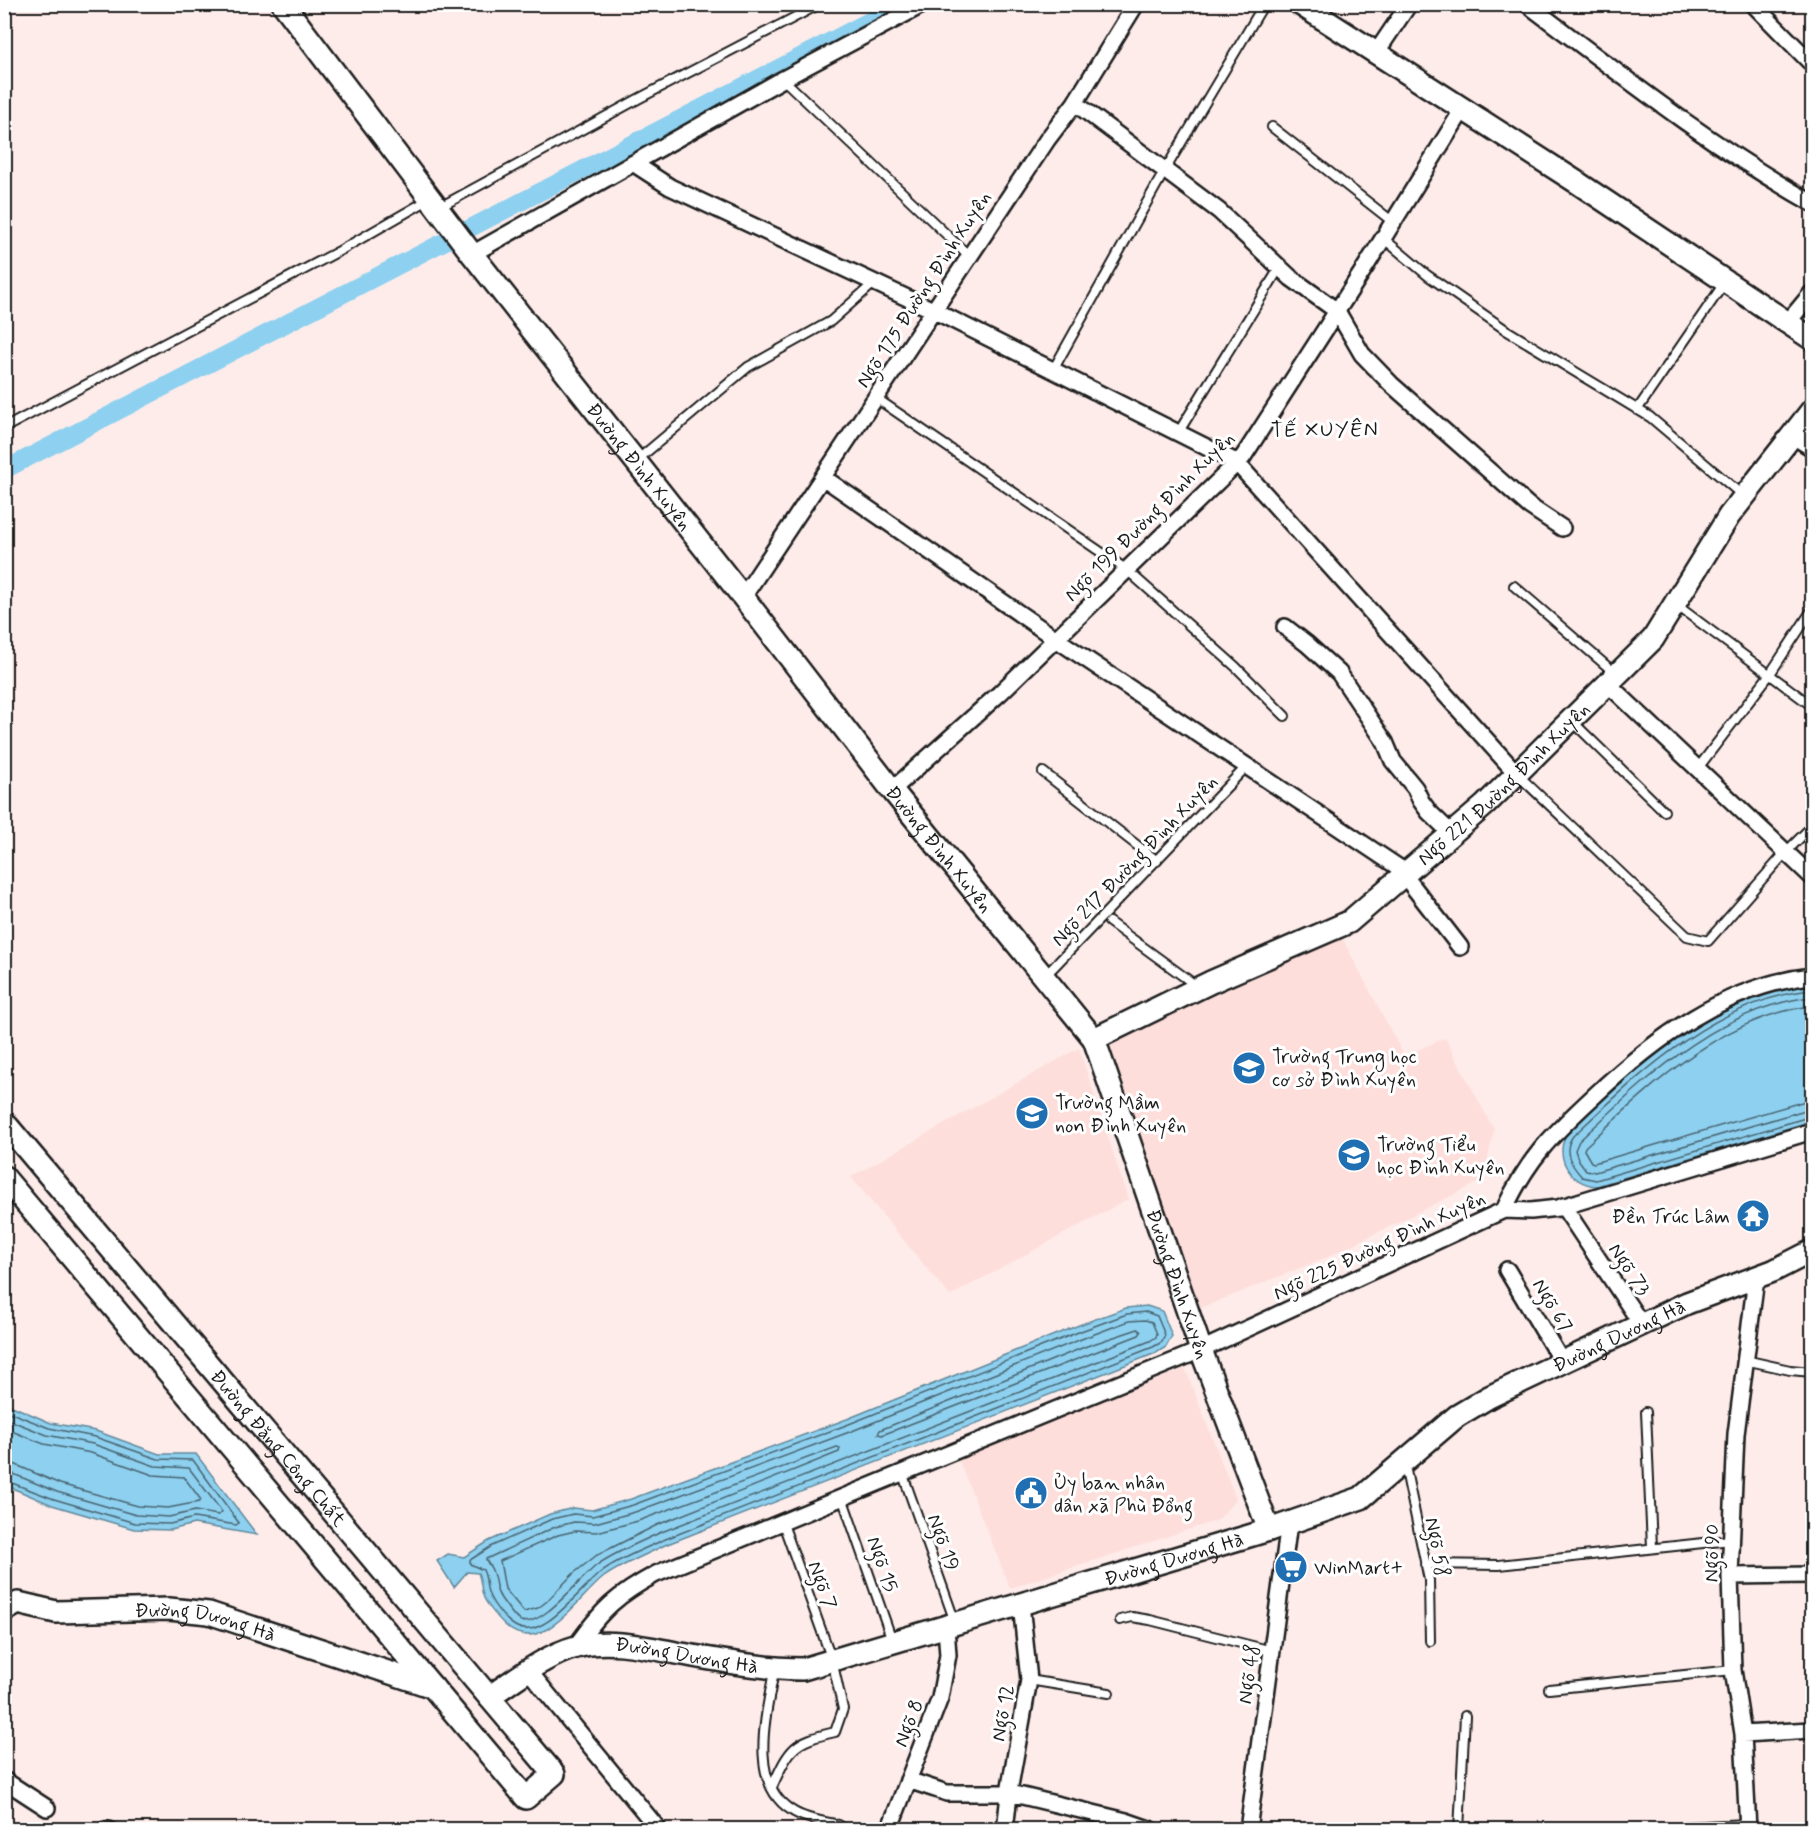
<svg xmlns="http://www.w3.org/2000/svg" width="1817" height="1834" font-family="Mynerve,sans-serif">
  <rect width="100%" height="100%" fill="#feecea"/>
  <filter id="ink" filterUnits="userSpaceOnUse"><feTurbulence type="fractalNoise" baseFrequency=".0167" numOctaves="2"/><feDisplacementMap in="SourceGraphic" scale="12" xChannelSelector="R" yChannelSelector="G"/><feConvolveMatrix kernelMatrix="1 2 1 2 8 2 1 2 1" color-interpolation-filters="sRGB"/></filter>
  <g filter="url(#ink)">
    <path fill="#fddedb" d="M1341 936 1404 1056 1445 1038 1494 1130 1483 1180 1330 1256 1201 1308 1154 1190 1119 1080 1110 1044Z
      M1079 1048 1128 1199 950 1296 851 1177Z
      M1185 1368 1236 1499 1218 1520 1010 1588 958 1458Z"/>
    <path fill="#8dd0ef" stroke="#60889b" stroke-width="1.5" d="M1812 984V1121L1597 1186C1570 1185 1552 1155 1568 1132 1634 1072 1717 989 1812 984Z
      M1147 1306 1162 1311 1172 1336 1166 1347 1156 1353 665 1545C646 1555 622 1564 604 1577 578 1597 541 1659 505 1625 498 1618 490 1609 485 1600 480 1591 482 1582 478 1573L467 1572 454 1587 437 1561 448 1554 464 1557 489 1541 550 1514 573 1508 592 1510 631 1499 847 1419 1079 1325 1126 1308Z
      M5 1403 51 1423 96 1431 159 1454H196L257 1535 194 1524 171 1530 134 1529 52 1505 5 1485Z"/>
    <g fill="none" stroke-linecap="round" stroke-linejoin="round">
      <path stroke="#496470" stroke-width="1.5" d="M1812 990C1716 999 1640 1074 1573 1136 1562 1151 1571 1165 1582 1177L1596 1180 1812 1116
        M1812 997C1718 1007 1645 1080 1579 1141L1575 1150 1578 1159 1586 1170 1595 1172 1812 1108
        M1812 1006C1720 1017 1650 1087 1585 1147L1584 1150 1591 1162 1594 1163 1812 1099
        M1146 1312 1157 1316 1165 1335 1162 1342 1153 1347 663 1540C643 1550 619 1558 601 1572 582 1586 544 1641 517 1627 505 1621 489 1601 487 1588 486 1581 486 1576 483 1570L470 1564V1560L492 1546 552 1519 573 1514 593 1516 633 1505 849 1424 1081 1331 1127 1314Z
        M1145 1320 1152 1322 1157 1334 1156 1337 1150 1341 659 1533C639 1543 615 1552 597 1565 581 1577 541 1629 521 1621 515 1618 509 1610 505 1604 493 1589 498 1586 492 1570 490 1565 487 1564 486 1559L555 1527 574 1522 595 1523 635 1512 852 1431 1084 1338 1129 1321Z
        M1138 1329 1141 1332 1139 1335 882 1435 878 1434 880 1430 1087 1346Z
        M4 1410 49 1428 95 1437 158 1459 193 1460 239 1523 236 1525 194 1518 170 1524 135 1523 54 1499 4 1480
        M4 1418 47 1435 93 1444 155 1466 189 1468 222 1512 218 1515 195 1511 169 1517 136 1515 57 1492 11 1473 4 1472
        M4 1428 44 1444 91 1453 153 1475 184 1477 201 1500 199 1502 168 1508 138 1506 60 1484 14 1464 4 1463
        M837 1447 840 1448 839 1452 657 1525 597 1555 574 1573 546 1602 538 1608 524 1612 505 1589 500 1561 558 1535 575 1531 597 1532 638 1521Z"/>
      <path stroke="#8dd0ef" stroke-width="18" d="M4 470 902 4"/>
      <g stroke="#1c1c1c" stroke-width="12">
        <path id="lane" d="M783 79 969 256
          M1272 127 1393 222
          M440 207 638 99 820 4
          M1383 238 1427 275 1506 330 1650 417 1742 495
          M1053 370 1165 170 1264 4
          M876 398 1127 570 1236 667 1285 716
          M1637 410 1725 282
          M4 428 341 250 428 200
          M1178 433 1280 267
          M636 461 748 367 831 321 874 283
          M1514 586 1616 674
          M1675 604 1812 706
          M1572 721 1664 811
          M1698 768 1770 674 1812 610
          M1043 772 1157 861
          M1519 776 1687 936 1708 941 1786 852 1812 826
          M1109 922 1198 987
          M1044 977 1247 766
          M1745 1360 1790 1370 1812 1372
          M1646 1412 1652 1547
          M1405 1466 1429 1580 1430 1641
          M902 1472 955 1622
          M842 1497 892 1640
          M1425 1564 1499 1565 1731 1540
          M1120 1620 1132 1617 1150 1620 1272 1651
          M774 1671C767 1712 747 1782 791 1810 804 1819 823 1821 839 1825
          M1029 1680 1109 1693
          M1549 1689 1733 1670
          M772 1787C790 1748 792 1742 835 1732L843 1709 832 1660 782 1521
          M1459 1830 1465 1716
          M1675 1830 1682 1827 1748 1824"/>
      </g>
      <g stroke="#1c1c1c" stroke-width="20">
        <path id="street" d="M1527 4C1620 74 1711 146 1812 203
          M1753 4 1812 64
          M1376 53 1409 4
          M1075 103 1219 211 1291 278 1337 311 1362 354 1391 384 1529 506 1562 528
          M633 163 670 187 933 310 1236 462 1517 774
          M472 254 783 79 924 4
          M1788 322 1812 293
          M1793 436 1812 448
          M824 478 1056 639 1407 873
          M743 597 1047 140 1075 103 1136 4
          M1285 627 1307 644 1339 673 1385 742 1393 761 1415 788 1421 801 1429 812 1452 834
          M1608 684 1812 877
          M892 790 1000 693 1243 457 1366 266 1463 109
          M1404 875 1460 947
          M1563 1206 1642 1325
          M1504 1210 1531 1211 1558 1208 1812 1131
          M1507 1270 1562 1362
          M1730 1576 1812 1575
          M576 1646C602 1609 617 1595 656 1574L1201 1350 1504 1210C1528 1158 1552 1135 1593 1097 1654 1039 1726 985 1812 976
          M528 1670 659 1830
          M1743 1734 1812 1730
          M4 1780 47 1808
          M908 1780 947 1793H1010L1126 1821 1152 1830
          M105 1830H109
          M889 1830 940 1698 948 1655 946 1627
          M1005 1830 1010 1786 1029 1680 1021 1604
          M1248 1830 1289 1523
          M1748 1830 1743 1734 1733 1670 1730 1576 1736 1434 1756 1278"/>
      </g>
      <g stroke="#1c1c1c" stroke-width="26">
        <g id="secondary">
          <path id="s1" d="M283 4 472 254 743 597 892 790 1094 1039 1201 1350 1269 1530"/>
          <path d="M1300 4 1578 183 1812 339"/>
          <path id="s2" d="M1094 1039 1211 982 1349 922 1485 805 1653 639 1729 516 1812 410"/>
          <path id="s3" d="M4 1122 554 1774 526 1798 4 1177"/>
          <path id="s4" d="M4 1611 18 1603 56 1612 169 1609 209 1613 433 1687"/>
          <path id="s5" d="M489 1697C514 1680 546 1655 576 1647 607 1638 645 1647 676 1653 718 1660 760 1669 803 1669L1269 1530 1361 1498 1457 1416 1489 1397 1687 1303 1773 1271 1812 1251"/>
        </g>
      </g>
      <use href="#lane" stroke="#fff" stroke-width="8"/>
      <use href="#street" stroke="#fff" stroke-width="15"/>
      <use href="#secondary" stroke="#fff" stroke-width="21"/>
    </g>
  </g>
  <defs>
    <g id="school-disc" transform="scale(1.725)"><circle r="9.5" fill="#1f6fb2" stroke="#fff"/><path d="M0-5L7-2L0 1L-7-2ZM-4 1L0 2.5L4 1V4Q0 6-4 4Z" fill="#fff"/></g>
    <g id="temple-disc" transform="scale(1.725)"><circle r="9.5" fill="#1f6fb2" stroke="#fff"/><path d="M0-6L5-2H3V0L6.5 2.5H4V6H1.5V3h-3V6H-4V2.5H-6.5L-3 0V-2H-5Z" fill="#fff"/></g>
    <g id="civic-disc" transform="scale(1.725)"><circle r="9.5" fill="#1f6fb2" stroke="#fff"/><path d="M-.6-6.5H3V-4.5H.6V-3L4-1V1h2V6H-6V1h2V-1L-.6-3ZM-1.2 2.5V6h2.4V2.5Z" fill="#fff"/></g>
    <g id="supermarket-disc" transform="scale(1.725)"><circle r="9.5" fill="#1f6fb2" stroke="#fff"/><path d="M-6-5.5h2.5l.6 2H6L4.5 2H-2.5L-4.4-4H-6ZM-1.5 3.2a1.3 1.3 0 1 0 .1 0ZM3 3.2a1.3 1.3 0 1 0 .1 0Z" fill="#fff"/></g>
  </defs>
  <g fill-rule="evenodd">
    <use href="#school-disc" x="1249" y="1068"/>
    <use href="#school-disc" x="1032" y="1113"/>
    <use href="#school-disc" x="1354" y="1155"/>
    <use href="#temple-disc" x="1753" y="1216"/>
    <use href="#civic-disc" x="1031" y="1493"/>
    <use href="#supermarket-disc" x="1291" y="1567"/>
  </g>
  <g text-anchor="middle" stroke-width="6" stroke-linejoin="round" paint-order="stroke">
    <g font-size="20" fill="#1c1c1c" stroke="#fff">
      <text transform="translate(923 289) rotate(-57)" y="7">Ngõ 175 Đường Đình Xuyên</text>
      <text dy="7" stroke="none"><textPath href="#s1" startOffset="584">Đường Đình Xuyên</textPath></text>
      <text transform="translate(1149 516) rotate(-45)" y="7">Ngõ 199 Đường Đình Xuyên</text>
      <text dy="7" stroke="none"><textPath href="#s2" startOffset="488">Ngõ 221 Đường Đình Xuyên</textPath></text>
      <text dy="7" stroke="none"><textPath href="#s1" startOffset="1070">Đường Đình Xuyên</textPath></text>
      <text transform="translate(1134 860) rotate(-46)" y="7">Ngõ 217 Đường Đình Xuyên</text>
      <text transform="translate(1379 1245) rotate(-25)" y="7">Ngõ 225 Đường Đình Xuyên</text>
      <text transform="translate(1630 1269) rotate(56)" y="7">Ngõ 73</text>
      <text dy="7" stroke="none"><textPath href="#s1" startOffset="1574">Đường Đình Xuyên</textPath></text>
      <text transform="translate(1553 1305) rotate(59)" y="7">Ngõ 67</text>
      <text dy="7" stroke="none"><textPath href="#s5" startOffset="1221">Đường Dương Hà</textPath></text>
      <text dy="7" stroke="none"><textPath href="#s3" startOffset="426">Đường Đặng Công Chất</textPath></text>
      <text transform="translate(944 1542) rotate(70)" y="7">Ngõ 19</text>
      <text transform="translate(1438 1547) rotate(79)" y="7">Ngõ 58</text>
      <text transform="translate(1711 1553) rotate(-89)" y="7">Ngõ 90</text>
      <text dy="7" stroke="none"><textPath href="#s5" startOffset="717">Đường Dương Hà</textPath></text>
      <text transform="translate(883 1564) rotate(71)" y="7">Ngõ 15</text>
      <text transform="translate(823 1585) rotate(70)" y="7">Ngõ 7</text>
      <text dy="7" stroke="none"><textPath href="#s4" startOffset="206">Đường Dương Hà</textPath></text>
      <text dy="7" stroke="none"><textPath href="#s5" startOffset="213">Đường Dương Hà</textPath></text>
      <text transform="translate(1248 1674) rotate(-82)" y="7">Ngõ 48</text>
      <text transform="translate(1002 1713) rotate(-80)" y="7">Ngõ 12</text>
      <text transform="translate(908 1723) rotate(-69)" y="7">Ngõ 8</text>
    </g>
    <g font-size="20" fill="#1c1c1c" stroke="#fff" text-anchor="start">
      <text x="1272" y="1063">Trường Trung học<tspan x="1272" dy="23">cơ sở Đình Xuyên</tspan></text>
      <text x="1055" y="1109">Trường Mầm<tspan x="1055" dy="23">non Đình Xuyên</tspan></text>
      <text x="1377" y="1151">Trường Tiểu<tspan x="1377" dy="23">học Đình Xuyên</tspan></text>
      <text x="1730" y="1223" text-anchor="end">Đền Trúc Lâm</text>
      <text x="1054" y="1489">Ủy ban nhân<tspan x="1054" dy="23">dân xã Phù Đổng</tspan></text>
      <text x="1314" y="1574">WinMart+</text>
    </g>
    <g font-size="21" letter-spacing="1.5" fill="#1c1c1c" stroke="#fff">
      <text x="1325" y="436">TẾ XUYÊN</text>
    </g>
  </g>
  <rect width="1817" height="1834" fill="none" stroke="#fff" stroke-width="24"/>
  <rect x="12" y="12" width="1793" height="1810" fill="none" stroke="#1c1c1c" stroke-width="2" filter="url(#ink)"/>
</svg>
